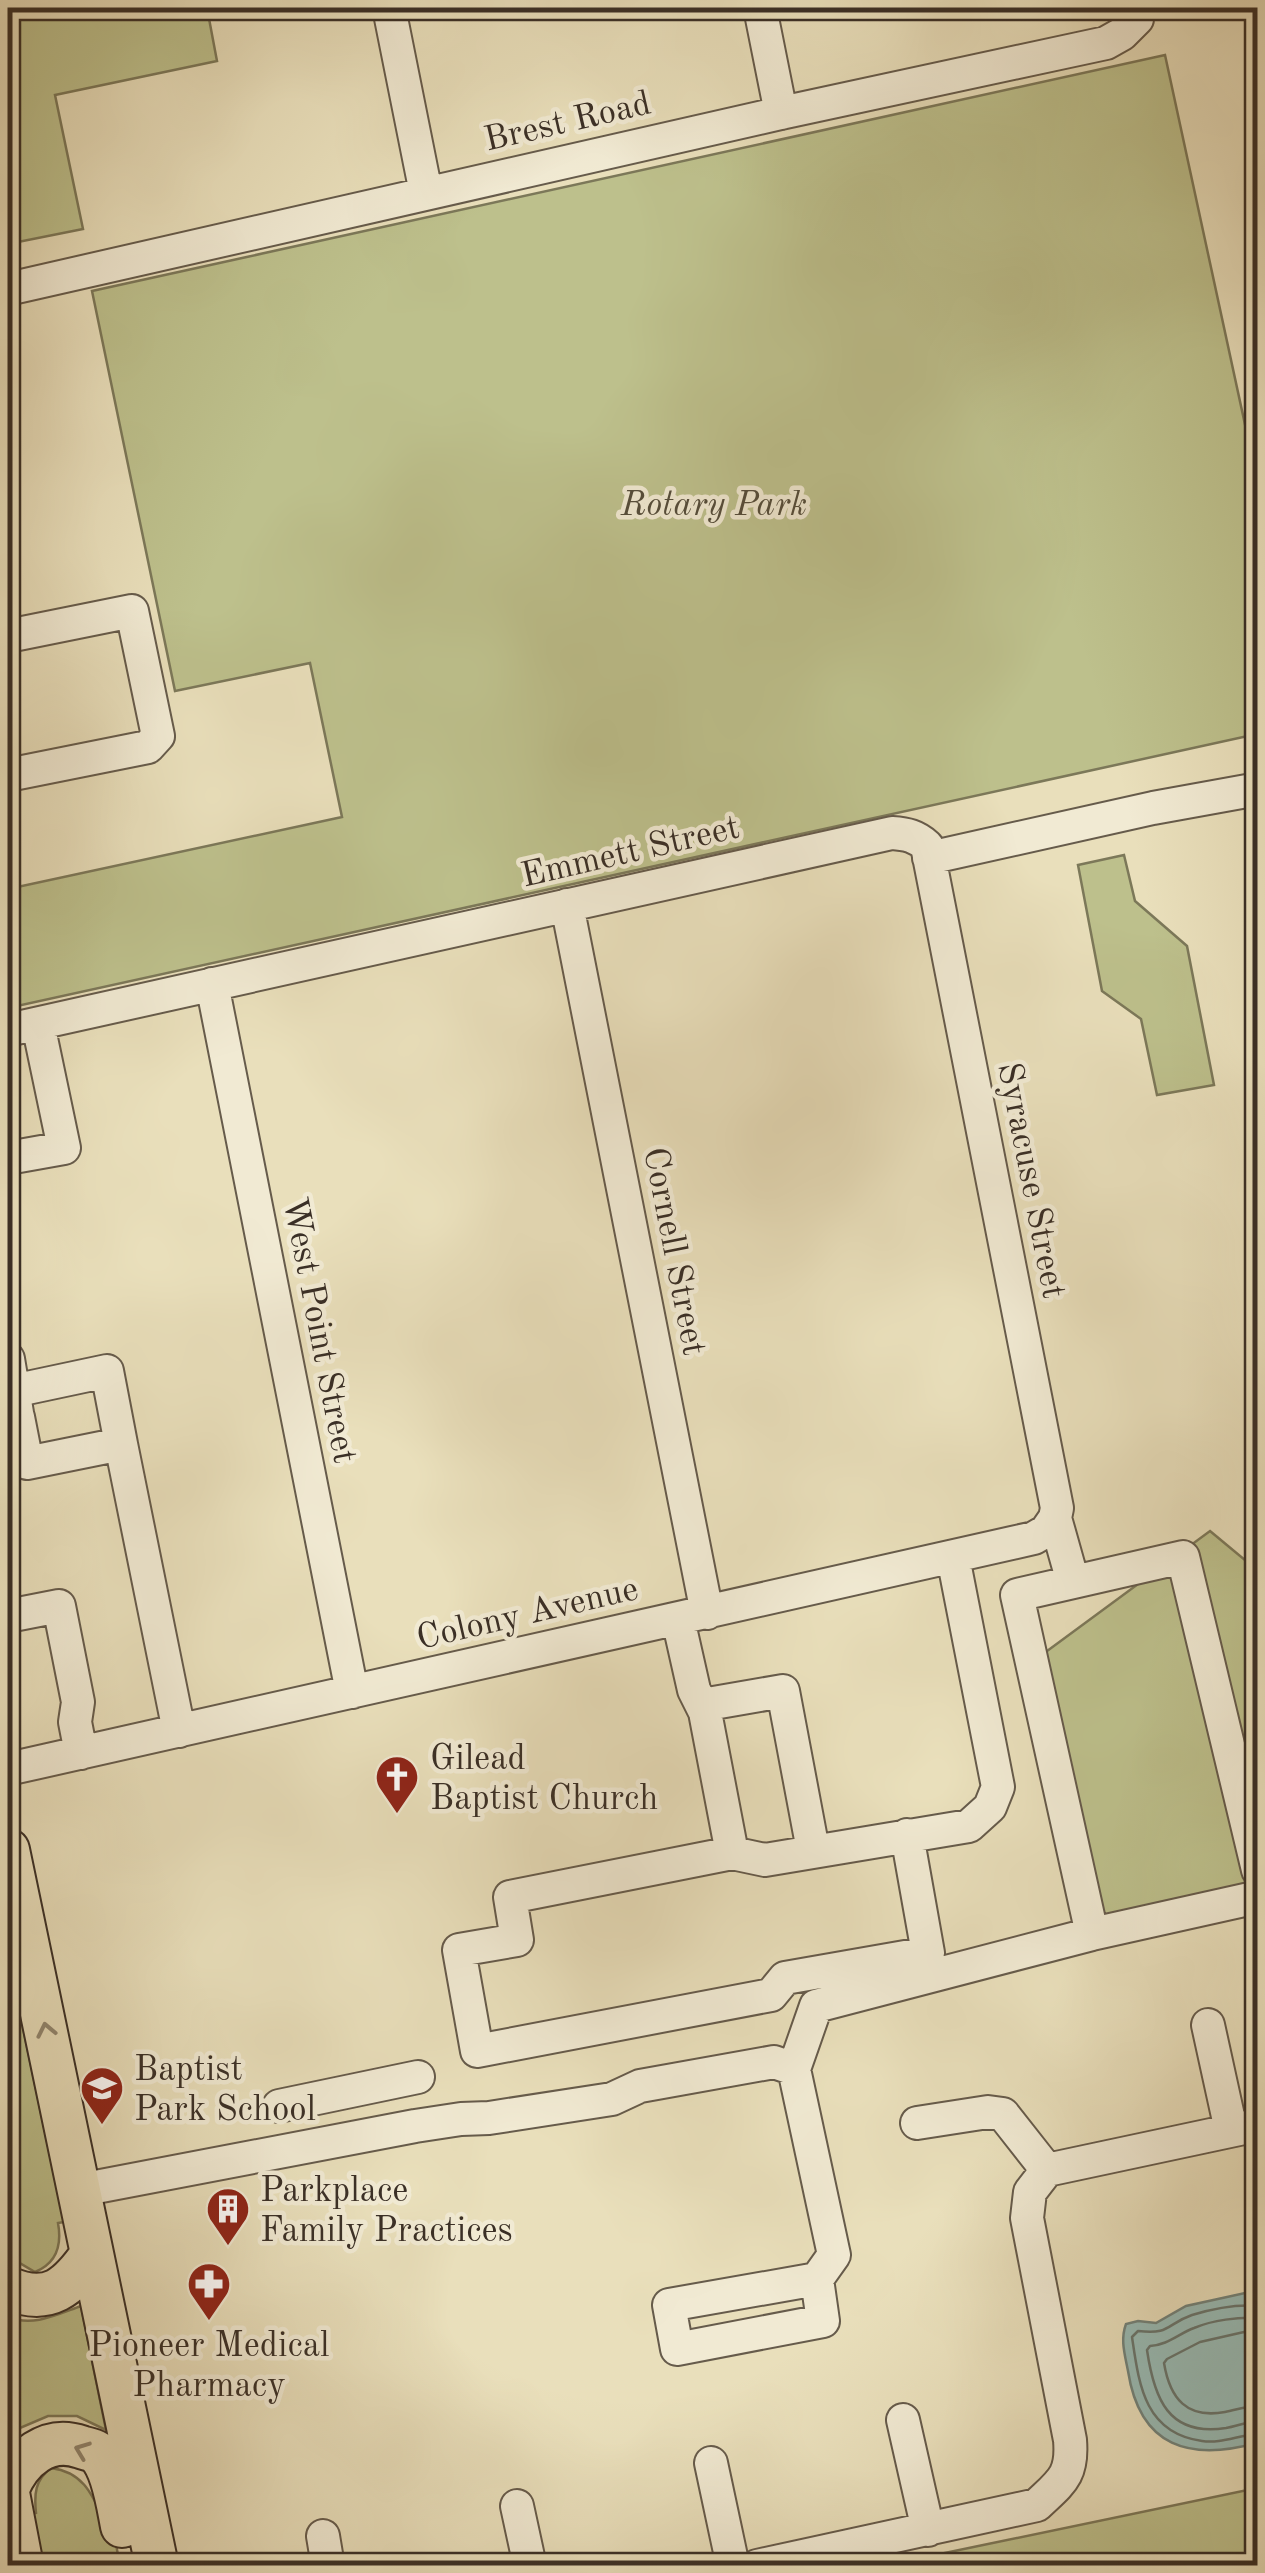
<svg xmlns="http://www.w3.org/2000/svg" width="1265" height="2573" font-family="'Old Standard TT',serif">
  <rect width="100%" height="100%" fill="#e9dfbb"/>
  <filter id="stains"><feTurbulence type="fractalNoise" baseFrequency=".002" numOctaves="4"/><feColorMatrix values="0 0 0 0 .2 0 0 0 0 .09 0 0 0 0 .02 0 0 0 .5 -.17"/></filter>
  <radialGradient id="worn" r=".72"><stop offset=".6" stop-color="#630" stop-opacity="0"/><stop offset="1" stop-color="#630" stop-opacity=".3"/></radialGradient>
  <path fill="#bdc08c" stroke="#7c7859" stroke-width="2.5" d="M8 8H207L217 61 55 95 83 229 8 244Z
    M1165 55 1257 480V734L8 1008V889L342 817 310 663 175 691 92 291Z
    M1124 855 1135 901 1187 946 1214 1085 1157 1095 1141 1019 1102 991 1078 865Z
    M1210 1531 1257 1570V1901L1094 1927 1043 1654Z
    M8 1957 64 2222 58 2223C62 2245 57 2263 35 2272L8 2256Z
    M81 2306 106 2430 77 2416H48L13 2431 8 2404V2317C33 2327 56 2315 81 2306Z
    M51 2468C83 2472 92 2494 104 2520L111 2519 120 2565H41L30 2515 36 2513C34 2494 35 2480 51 2468Z
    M1257 2488V2565H887Z"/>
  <path fill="#99bcb6" stroke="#73847c" stroke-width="2.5" d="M1245 2293 1257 2297V2443C1190 2461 1140 2448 1128 2371 1125 2355 1120 2340 1126 2324L1138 2321 1156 2323 1186 2306Z"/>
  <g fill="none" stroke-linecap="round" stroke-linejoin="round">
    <path stroke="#6a766e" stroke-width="2.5" d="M1258 2306C1237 2304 1212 2309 1192 2315 1166 2324 1171 2335 1138 2331L1132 2337C1139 2384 1144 2433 1202 2441 1221 2444 1239 2435 1258 2434
      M1258 2318C1238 2317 1213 2320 1194 2328 1178 2334 1168 2345 1150 2346L1147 2350C1154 2398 1168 2437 1226 2428 1237 2426 1246 2422 1258 2421
      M1258 2333 1244 2332 1200 2342 1167 2359 1164 2363C1170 2399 1187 2419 1225 2412 1236 2410 1246 2406 1258 2406"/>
    <g stroke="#665b4b" stroke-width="36">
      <path id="minor" d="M389 8 426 193
        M760 8 781 113
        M8 289 781 113 1106 43 1122 34 1137 19V8
        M8 636 132 611 158 736 148 747 8 775
        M929 858 1153 808 1258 789
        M567 905 707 1613
        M212 984 352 1692
        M8 1030 892 833C907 834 916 836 927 846L1057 1508 1055 1518 1073 1582
        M8 1158 64 1148 38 1024
        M8 1359 17 1413
        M13 1391 107 1371 121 1444 27 1463 18 1417
        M121 1444 179 1731
        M8 1616 59 1606 78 1702 75 1722 81 1753
        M678 1619 694 1690 705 1712 732 1853 510 1897 517 1940 459 1950 477 2051 771 1995 785 1978 928 1953 907 1835
        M702 1705 783 1691 813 1850
        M8 1769 1034 1538 1046 1531 1055 1518
        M732 1853 765 1860 969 1826 990 1807 998 1787 953 1557
        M1092 1934 1017 1595 1183 1557 1258 1870
        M1208 2025 1231 2130
        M794 2069 816 2006 1092 1934 1258 1897
        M279 2106 418 2077
        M917 2123 988 2112 1003 2114 1047 2170
        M80 2190 415 2126 461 2119 489 2118 612 2099 640 2086 774 2062 794 2069 834 2255 817 2279 669 2305 677 2349 823 2321 817 2279
        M903 2420 928 2530
        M711 2463 733 2566
        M517 2506 530 2566
        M323 2536 328 2566
        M757 2566 1037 2505C1061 2482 1073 2476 1070 2440L1027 2218 1030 2192 1047 2170 1258 2125"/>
    </g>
    <g stroke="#3a2f26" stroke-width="46">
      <path id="major" d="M8 1850 157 2566
        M8 2288C49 2306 69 2287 92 2254
        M8 2488C20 2459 47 2435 81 2447 86 2449 91 2449 96 2452 113 2466 118 2506 122 2526
        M8 2493 22 2566"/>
    </g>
    <use href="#minor" stroke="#f1ead3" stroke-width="32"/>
    <use href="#major" stroke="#e9dfbb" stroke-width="42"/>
  </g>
  <defs><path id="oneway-chevron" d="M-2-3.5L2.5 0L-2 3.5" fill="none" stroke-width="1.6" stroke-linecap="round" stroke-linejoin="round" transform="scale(2.5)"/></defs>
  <g stroke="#928770">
    <use href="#oneway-chevron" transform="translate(46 2030) rotate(-102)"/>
    <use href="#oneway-chevron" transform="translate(82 2450) rotate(-159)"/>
  </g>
  <defs>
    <g id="church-pin" transform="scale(2.25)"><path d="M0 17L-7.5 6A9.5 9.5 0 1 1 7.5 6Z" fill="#8f2418" stroke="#f1ead3"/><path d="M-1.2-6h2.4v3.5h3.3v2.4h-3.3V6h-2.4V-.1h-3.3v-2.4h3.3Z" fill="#fff"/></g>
    <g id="school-pin" transform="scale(2.25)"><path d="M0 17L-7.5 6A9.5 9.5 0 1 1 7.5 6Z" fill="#8f2418" stroke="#f1ead3"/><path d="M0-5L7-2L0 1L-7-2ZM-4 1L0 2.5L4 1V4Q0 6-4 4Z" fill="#fff"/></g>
    <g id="building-pin" transform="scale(2.25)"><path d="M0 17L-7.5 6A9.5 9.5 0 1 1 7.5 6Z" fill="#8f2418" stroke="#f1ead3"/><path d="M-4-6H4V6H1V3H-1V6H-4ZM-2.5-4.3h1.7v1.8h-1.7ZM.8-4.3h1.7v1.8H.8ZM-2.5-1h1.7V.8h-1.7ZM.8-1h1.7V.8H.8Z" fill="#fff"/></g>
    <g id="pharmacy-pin" transform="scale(2.25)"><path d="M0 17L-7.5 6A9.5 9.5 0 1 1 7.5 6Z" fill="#8f2418" stroke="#f1ead3"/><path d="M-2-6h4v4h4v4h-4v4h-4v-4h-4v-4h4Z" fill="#fff"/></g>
  </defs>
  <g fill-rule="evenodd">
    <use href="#church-pin" x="397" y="1777"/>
    <use href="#school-pin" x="102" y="2088"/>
    <use href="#building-pin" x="228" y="2209"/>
    <use href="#pharmacy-pin" x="209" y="2284"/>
  </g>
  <g text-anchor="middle" stroke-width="9" stroke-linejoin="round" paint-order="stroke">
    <g font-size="35" fill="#3a2f26" stroke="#f1ead3">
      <text transform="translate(567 120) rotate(-13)" y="12">Brest Road</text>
      <text transform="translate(630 850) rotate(-13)" y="12">Emmett Street</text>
      <text transform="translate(1033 1180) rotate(79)" y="12">Syracuse Street</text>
      <text transform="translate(676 1251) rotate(79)" y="12">Cornell Street</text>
      <text transform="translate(321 1330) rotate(79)" y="12">West Point Street</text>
      <text transform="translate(527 1612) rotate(-13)" y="12">Colony Avenue</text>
    </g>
    <g font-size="35" font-style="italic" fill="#544c3a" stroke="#f1ead3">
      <text x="714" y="515">Rotary Park</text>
    </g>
    <g font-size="35" fill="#3a2f26" stroke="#f1ead3" text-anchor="start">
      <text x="430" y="1769">Gilead<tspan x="430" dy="40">Baptist Church</tspan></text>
      <text x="134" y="2080">Baptist<tspan x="134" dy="40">Park School</tspan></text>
      <text x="260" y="2201">Parkplace<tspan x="260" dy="40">Family Practices</tspan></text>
      <text x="209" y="2356" text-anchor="middle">Pioneer Medical<tspan x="209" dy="40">Pharmacy</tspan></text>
    </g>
  </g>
  <rect width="1265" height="2573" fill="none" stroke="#e9dfbb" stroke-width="40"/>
  <rect x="10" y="10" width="1245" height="2553" fill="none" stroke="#3a2f26" stroke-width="5"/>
  <rect x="20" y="20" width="1225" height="2533" fill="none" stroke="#3a2f26" stroke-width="2.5"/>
  <rect width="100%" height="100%" filter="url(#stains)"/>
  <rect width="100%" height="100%" fill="url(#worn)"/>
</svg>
